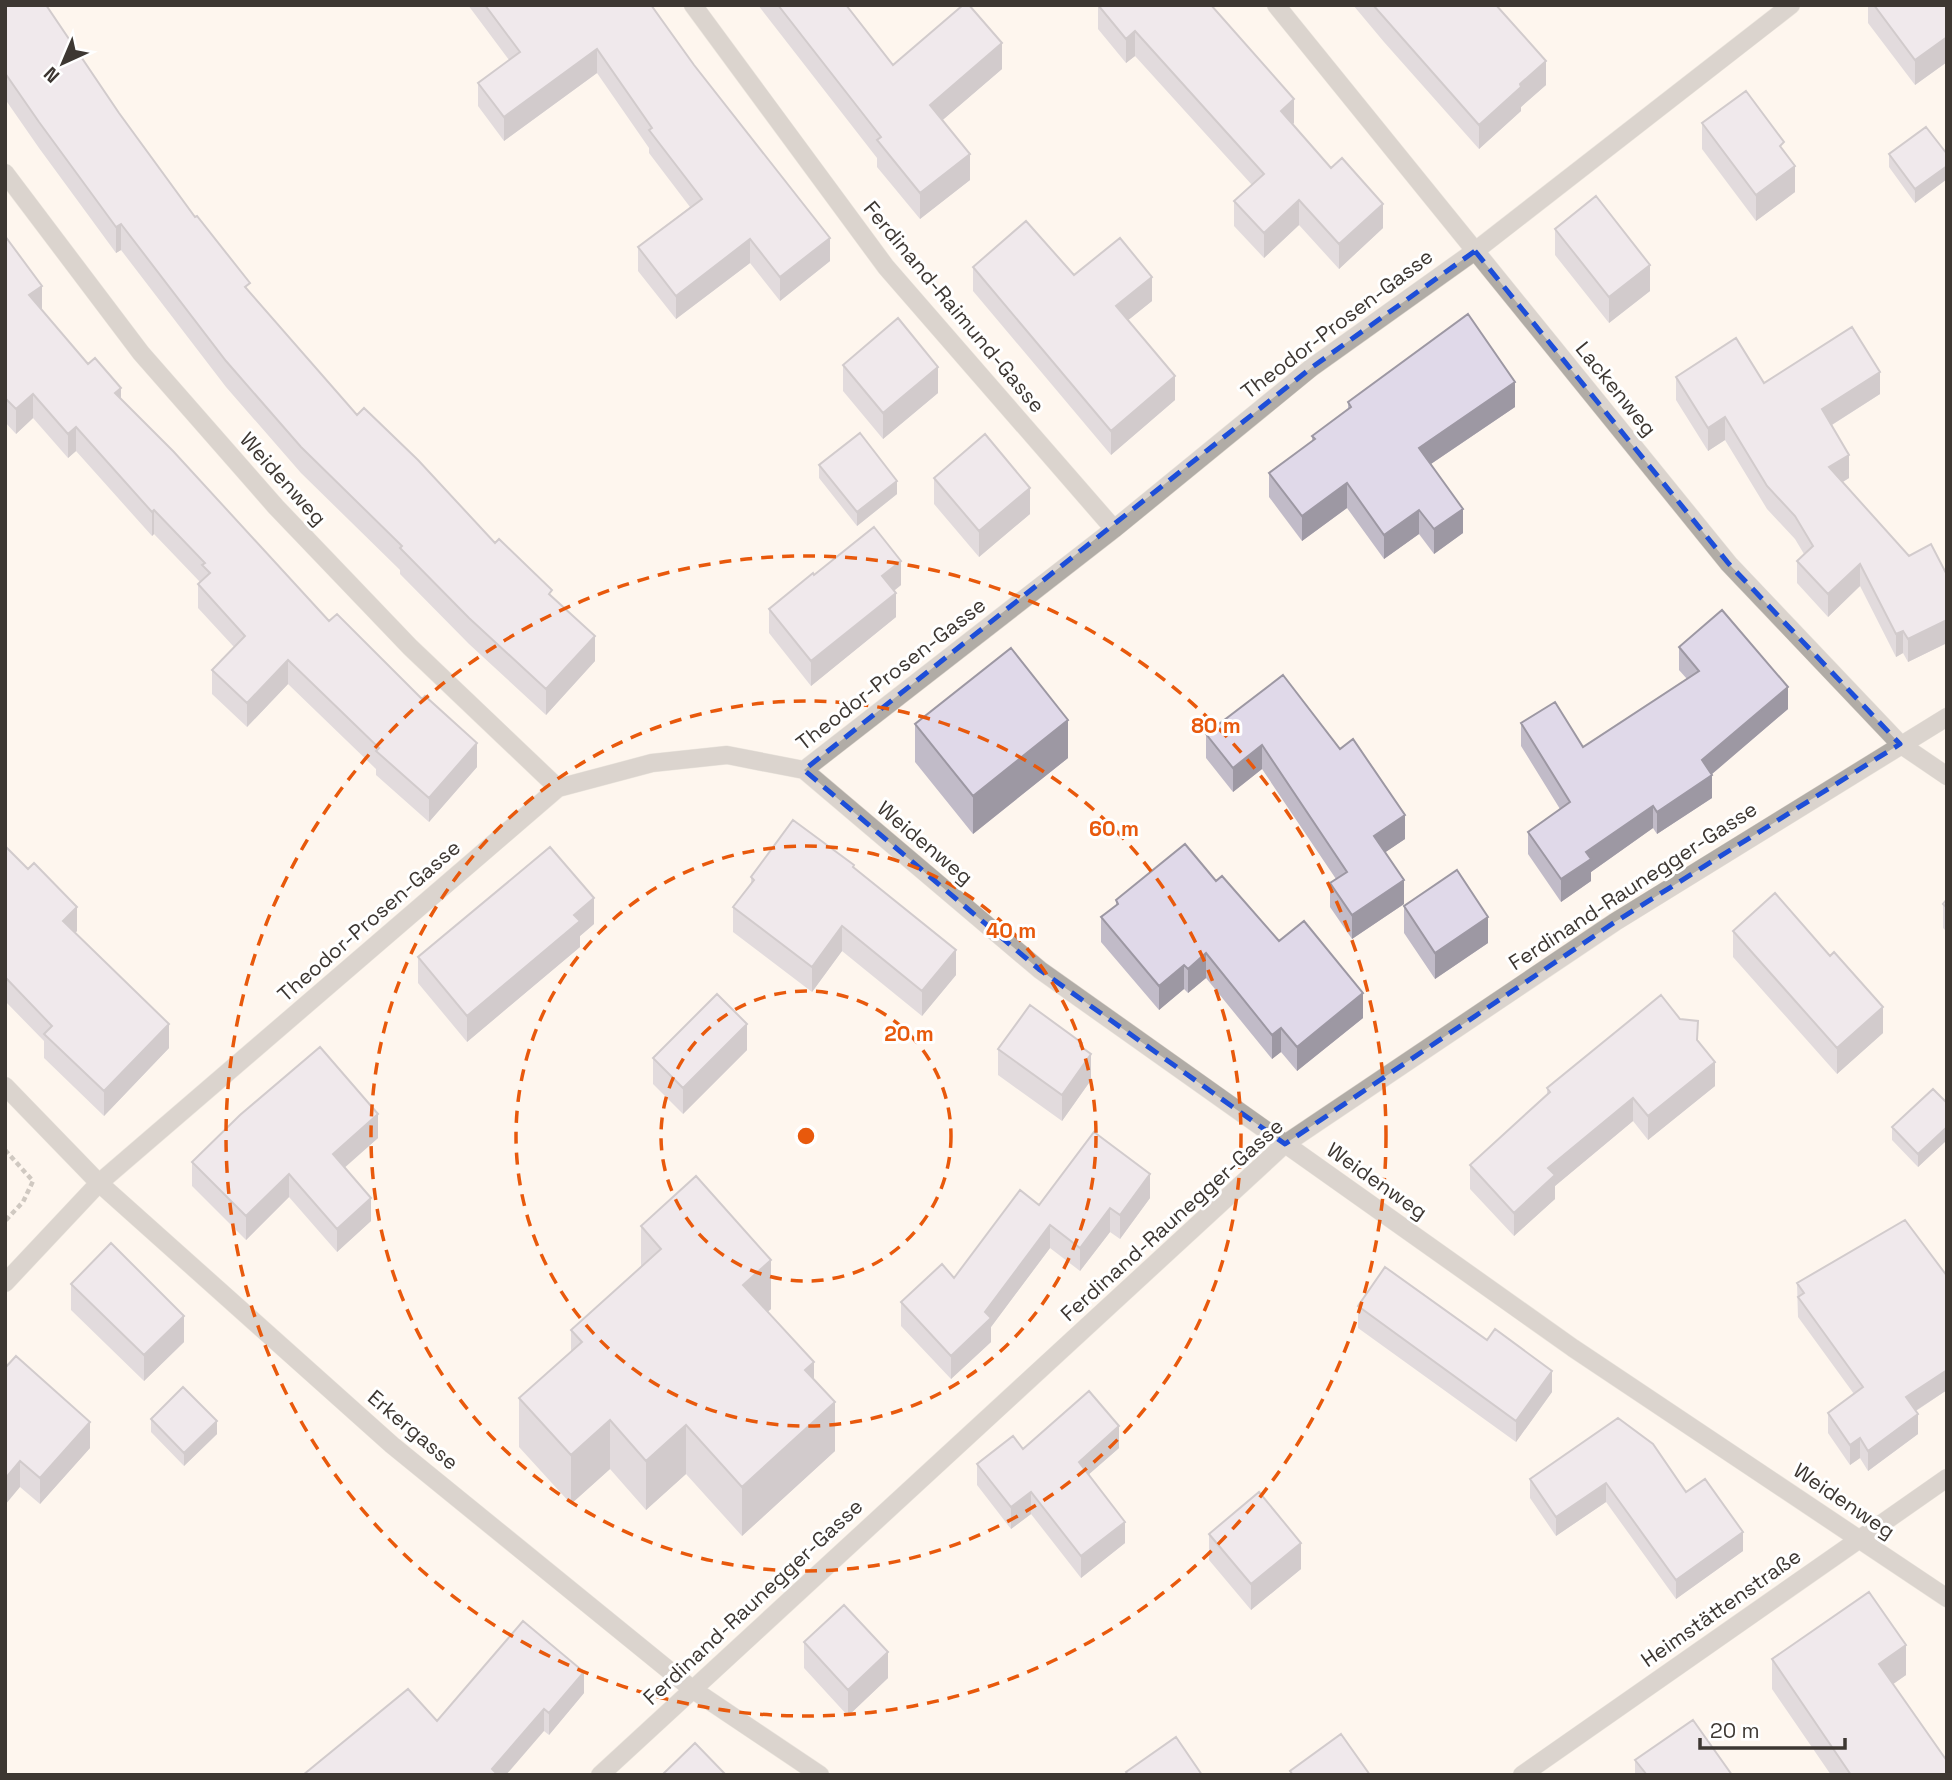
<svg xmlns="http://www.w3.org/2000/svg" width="1952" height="1780" font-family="'Space Grotesk',sans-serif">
  <rect width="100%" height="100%" fill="#fef6ee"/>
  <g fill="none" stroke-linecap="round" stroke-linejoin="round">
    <g stroke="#dbd4cc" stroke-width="19">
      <path id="minor" d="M693 5 886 267 1114 529
        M1276 5 1729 564 1900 744 1947 776
        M5 173 141 353 276 507 410 647 558 788
        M804 770 1040 970 1573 1348 1947 1598
        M5 1086 99 1183 392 1445 692 1689 820 1775
        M5 1283 99 1183 558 788 652 763 727 755 804 770 1114 529 1311 368 1475 251 1791 5
        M600 1775 1285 1144 1615 922 1947 717
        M1522 1775 1947 1478"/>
    </g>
    <path stroke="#99928b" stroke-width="4.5" stroke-dasharray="5 3.5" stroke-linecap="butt" d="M5 1150 33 1181 23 1202 5 1221"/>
    <use href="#minor" stroke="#b1aca6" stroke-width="18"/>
  </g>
  <path fill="#c1bbc8" d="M5 5 119 113 250 292 357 415 552 597 595 661 546 715 469 644 400 574V570L301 473 226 387 121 250 116 253 39 148 5 99Z
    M468 5H651L830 261 780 301 750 263 676 319 638 271V247L690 207 649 153V148L597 73 504 141 478 106V83L509 60Z
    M758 5H846L893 65 1002 69 942 120 970 180 920 219 877 167V158Z
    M1098 5 1294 123 1293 124 1383 228 1339 269 1299 225 1264 258 1234 226V201L1252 185 1135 56 1126 63 1098 29Z
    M1353 5H1496L1546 85 1521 107V111L1479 149 1384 42Z
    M1868 5H1947V62L1915 85 1868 23Z
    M1702 123 1795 192 1756 221 1702 149Z
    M1889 154H1947V179L1915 203 1889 167Z
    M1555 229 1650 291 1609 323 1555 255Z
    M5 236 42 310 88 364 329 621 477 767 429 822 376 775V769L288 684 247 727 212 694V670L234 647 198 608V584L200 582 154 534 152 536 76 451 68 458 33 418 16 434 5 422Z
    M973 267 1074 275 1152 301 1128 320 1175 400 1111 455 973 291Z
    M843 365 938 393 883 439 843 391Z
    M1676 377 1764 383 1880 394 1832 425 1849 478 1843 482 1909 556 1947 575V643L1908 662 1903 653 1896 657 1860 586 1828 617 1797 583V561L1804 554 1795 539 1767 509 1725 440 1708 451 1676 400Z
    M1348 402 1515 407 1431 464 1463 533 1434 554 1419 534 1384 559 1347 508 1302 541 1269 497V473L1312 441V436L1348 409Z
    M819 465 897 494 857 526 819 478Z
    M934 478 1030 514 979 557 934 504Z
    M814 575 901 585 894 591 896 617 811 686 769 633V609Z
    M1679 647 1788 709 1711 775 1712 798 1657 834 1653 828 1591 872V881L1561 902 1528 854V832L1560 809 1521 746V723L1583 747 1687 679 1679 670Z
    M1283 675 1405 839 1385 852 1404 904 1352 939 1330 907V883L1336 879 1262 769 1233 792 1206 758V734Z
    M915 724 1068 758 973 834 915 762Z
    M5 846 77 931 75 933 169 1048 104 1116 44 1058V1041L5 1001Z
    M854 868 956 975 922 1016 842 951 812 992 733 932V907L751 885V877Z
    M1216 881 1279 941 1363 1018 1297 1071 1281 1052 1272 1059 1206 978 1188 993 1184 989 1159 1010 1101 942V917L1116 906V900Z
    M1947 899V932L1943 928V904Z
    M1404 906 1488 943 1435 979 1404 933Z
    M594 924 580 936V947L467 1042 418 983V957Z
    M1733 931 1883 1033 1837 1074 1733 957Z
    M1698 1041 1715 1086 1648 1140 1633 1121 1555 1186V1199L1514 1236 1470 1189V1165L1547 1095V1088Z
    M1082 1048 1091 1080 1062 1121 998 1075V1049Z
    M747 1050 683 1114 653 1084V1058Z
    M1947 1103V1140L1918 1167 1892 1140V1127Z
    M378 1138 344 1167 371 1221 337 1252 289 1197 246 1240 192 1186V1162Z
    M1150 1198 1120 1239 1110 1232 1080 1271 1050 1248 991 1327V1342L951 1379 901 1326V1302L954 1278 1039 1205Z
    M641 1226 771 1309 768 1311 814 1380 835 1451 742 1536 686 1474 646 1510 610 1469 571 1504 519 1447V1398L571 1352V1330L641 1267Z
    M1797 1283 1947 1390 1916 1411 1918 1434 1868 1471 1860 1458 1850 1465 1828 1433V1413L1854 1394 1798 1317Z
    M71 1284 184 1342 144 1381 71 1310Z
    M1358 1306 1552 1392 1516 1442 1358 1328Z
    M5 1368 90 1448 40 1504 20 1487Z
    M1618 1418 1743 1551 1676 1599 1606 1502 1556 1536 1530 1498V1479Z
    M151 1419 217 1434 184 1466 151 1432Z
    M1119 1448 1089 1474 1125 1543 1081 1578 1031 1514 1011 1529 977 1485V1464L1023 1449Z
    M1209 1534 1301 1569 1251 1610 1209 1560Z
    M804 1642 888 1678 848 1716 804 1668Z
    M1772 1659 1906 1675 1893 1684 1947 1775H1831L1772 1689Z
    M584 1693 549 1735 544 1731 437 1721Z
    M1635 1760 1732 1775H1635Z"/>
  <path fill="#9d98a3" d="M1135 31V56L1126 63V39Z
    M1947 37V62L1915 85V60Z
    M1002 43V69L930 131V105Z
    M597 49V73L504 141V117Z
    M1546 61V85L1521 107V111L1479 149V125L1520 84Z
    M1294 99V123L1281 135V111Z
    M970 154V180L920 219V193Z
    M1795 166V192L1756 221V195Z
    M1947 166V179L1915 203V189Z
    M1299 200V225L1264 258V233Z
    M1383 204V228L1339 269V244Z
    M121 224V250L116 253V227Z
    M830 238V261L780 301V277Z
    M750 239V263L676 319V296Z
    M1650 265V291L1609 323V297Z
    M1152 277V301L1116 330V306Z
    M42 286V310L29 295Z
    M938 367V393L883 439V413Z
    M1880 372V394L1822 431V409Z
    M1175 376V400L1111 455V431Z
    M1515 382V407L1419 472V448Z
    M121 388V412L115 393Z
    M33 394V418L16 434V409Z
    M1725 417V440L1708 451V428Z
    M76 427V451L68 458V434Z
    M1849 455V478L1829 490V467Z
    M897 481V494L857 526V512Z
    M1347 483V508L1302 541V516Z
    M1030 488V514L979 557V531Z
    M1463 509V533L1434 554V529Z
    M154 510V534L152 536V512Z
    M1419 510V534L1384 559V535Z
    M901 561V585L882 600V576Z
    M1860 564V586L1828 617V594Z
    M896 593V617L811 686V661Z
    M1947 620V643L1908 662V639Z
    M1903 631V653L1896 657V634Z
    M595 636V661L546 715V689Z
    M288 660V684L247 727V703Z
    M1788 687V709L1706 779 1712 775V798L1657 834V812L1702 760Z
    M1068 720V758L973 834V796Z
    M477 743V767L429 822V798Z
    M1262 745V769L1233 792V768Z
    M1653 806V828L1591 872V881L1561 902V879L1586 852Z
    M1405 815V839L1374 860V836Z
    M1404 880V904L1352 939V915Z
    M594 898V924L580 936V947L467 1042V1016L574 915Z
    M77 907V931L63 945V921Z
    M1488 917V943L1435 979V953Z
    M842 926V951L812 992V967Z
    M956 950V975L922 1016V991Z
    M1206 953V978L1188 993V969Z
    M1184 965V989L1159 1010V986Z
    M1363 993V1018L1297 1071V1047Z
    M1883 1007V1033L1837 1074V1048Z
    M169 1024V1048L104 1116V1091Z
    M747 1024V1050L683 1114V1088Z
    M1281 1028V1052L1272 1059V1035Z
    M1082 1043V1067L1091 1054V1080L1062 1121V1095L1080 1046Z
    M1715 1062V1086L1648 1140V1116Z
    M1633 1098V1121L1555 1186V1199L1514 1236V1213L1548 1168Z
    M378 1114V1138L333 1178V1154Z
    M1947 1127V1140L1918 1167V1154Z
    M289 1174V1197L246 1240V1216Z
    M1150 1174V1198L1120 1239V1215Z
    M371 1198V1221L337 1252V1229Z
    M1110 1208V1232L1080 1271V1248Z
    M1050 1225V1248L991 1327V1342L951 1379V1356Z
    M771 1260V1309L743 1334V1285Z
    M184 1316V1342L144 1381V1355Z
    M814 1362V1411L805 1370Z
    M1947 1370V1390L1906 1417V1397Z
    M1552 1371V1392L1516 1442V1421Z
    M835 1402V1451L742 1536V1487Z
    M1918 1414V1434L1868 1471V1451Z
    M610 1420V1469L571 1504V1455Z
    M217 1421V1434L184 1466V1453Z
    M90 1422V1448L40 1504V1478Z
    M686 1425V1474L646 1510V1461Z
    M1119 1426V1448L1079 1483V1462Z
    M1860 1438V1458L1850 1465V1445Z
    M20 1461V1487L5 1505V1479Z
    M1606 1483V1502L1556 1536V1517Z
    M1031 1492V1514L1011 1529V1507Z
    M1125 1522V1543L1081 1578V1556Z
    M1743 1532V1551L1676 1599V1580Z
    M1301 1543V1569L1251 1610V1584Z
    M1906 1645V1675L1879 1694V1664Z
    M888 1652V1678L848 1716V1690Z
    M584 1672V1693L549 1735V1713Z
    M544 1709V1731L506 1775H492V1769Z"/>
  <path fill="#e0d9e9" stroke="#9d98a3" stroke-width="2" d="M5 5H46L119 113 195 217 197 216 250 283 245 287 357 415 364 408 418 460 495 543 499 539 552 590 549 594 595 636 546 689 469 618 400 548 402 546 301 447 226 361 121 224 116 227 39 122 5 73Z
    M485 5H651L694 65 830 238 780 277 750 239 676 296 638 247 702 199 649 130 652 128 597 49 504 117 478 83 520 52Z
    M778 5H846L893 65 963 5H969L1002 43 930 105 970 154 920 193 877 140 881 137Z
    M1098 5H1211L1294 99 1281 111 1331 168 1342 158 1383 204 1339 244 1299 200 1264 233 1234 201 1264 174 1135 31 1126 39Z
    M1373 5H1496L1546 61 1520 84 1521 87 1479 125Z
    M1874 5H1947V37L1915 60Z
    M1746 91 1784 142 1780 146 1795 166 1756 195 1702 123Z
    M1926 127 1947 154V166L1915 189 1889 154Z
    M1596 196 1650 265 1609 297 1555 229Z
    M1026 221 1074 275 1120 238 1152 277 1116 306 1175 376 1111 431 973 267Z
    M5 236 42 286 29 295 88 364 95 358 121 388 115 393 173 451 329 621 337 614 422 699 425 696 477 743 429 798 376 751 379 748 288 660 247 703 212 670 245 636 198 584 210 573 202 565 205 563 154 510 152 512 76 427 68 434 33 394 16 409 5 398Z
    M1468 314 1515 382 1419 448 1463 509 1434 529 1419 510 1384 535 1347 483 1302 516 1269 473 1315 439 1312 436 1351 407 1348 402Z
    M898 318 938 367 883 413 843 365Z
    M1852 327 1880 372 1822 409 1849 455 1829 467 1909 556 1931 544 1947 575V620L1908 639 1903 631 1896 634 1860 564 1828 594 1797 561 1813 546 1795 516 1767 486 1725 417 1708 428 1676 377 1736 338 1764 383Z
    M860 433 897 481 857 512 819 465Z
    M985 434 1030 488 979 531 934 478Z
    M874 527 901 561 882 576 896 593 811 661 769 609 813 573 814 575Z
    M1722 610 1788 687 1702 760 1712 775 1657 812 1653 806 1586 852 1591 859 1561 879 1528 832 1570 802 1521 723 1555 702 1583 747 1699 671 1679 647Z
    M1011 648 1068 720 973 796 915 724Z
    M1283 675 1340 749 1353 739 1405 815 1374 836 1404 880 1352 915 1330 883 1347 872 1262 745 1233 768 1206 734Z
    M793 820 854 865 853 867 956 950 922 991 842 926 812 967 733 907 754 880 751 877Z
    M1185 844 1216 881 1222 876 1279 941 1304 921 1363 993 1297 1047 1281 1028 1272 1035 1206 953 1188 969 1184 965 1159 986 1101 917 1118 904 1116 900Z
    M5 846 28 869 34 863 77 907 63 921 169 1024 104 1091 44 1034 52 1026 5 977Z
    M550 847 594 898 574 915 580 921 467 1016 418 957Z
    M1457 870 1488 917 1435 953 1404 906Z
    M1775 893 1830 956 1834 952 1883 1007 1837 1048 1733 931Z
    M1947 899V908L1943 904Z
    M717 994 747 1024 683 1088 653 1058Z
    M1661 995 1680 1019 1698 1021 1697 1040 1715 1062 1648 1116 1633 1098 1548 1168 1555 1175 1514 1213 1470 1165 1550 1092 1547 1088Z
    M1030 1005 1082 1043 1080 1046 1091 1054 1062 1095 998 1049Z
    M320 1047 378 1114 333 1154 371 1198 337 1229 289 1174 246 1216 192 1162 240 1115Z
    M1933 1089 1947 1103V1127L1918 1154 1892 1127Z
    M1094 1132 1150 1174 1120 1215 1110 1208 1080 1248 1050 1225 985 1312 991 1318 951 1356 901 1302 942 1264 954 1278 1020 1190 1039 1205Z
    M696 1176 771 1260 743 1285 814 1362 805 1370 835 1402 742 1487 686 1425 646 1461 610 1420 571 1455 519 1398 582 1342 571 1330 661 1249 641 1226Z
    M1905 1220 1947 1276V1370L1906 1397 1918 1414 1868 1451 1860 1438 1850 1445 1828 1413 1863 1387 1798 1297 1804 1293 1797 1283Z
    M111 1243 184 1316 144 1355 71 1284Z
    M1385 1267 1487 1340 1495 1329 1552 1371 1516 1421 1358 1306Z
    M16 1356 90 1422 40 1478 20 1461 5 1479V1368Z
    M183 1387 217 1421 184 1453 151 1419Z
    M1089 1391 1119 1426 1079 1462 1125 1522 1081 1556 1031 1492 1011 1507 977 1464 1013 1436 1023 1449Z
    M1618 1418 1653 1444 1686 1492 1705 1479 1743 1532 1676 1580 1606 1483 1556 1517 1530 1479Z
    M1259 1492 1301 1543 1251 1584 1209 1534Z
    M1869 1592 1906 1645 1879 1664 1947 1761V1775H1851L1772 1659Z
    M844 1605 888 1652 848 1690 804 1642Z
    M523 1621 584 1672 549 1713 544 1709 492 1769 496 1773 495 1775H303L408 1689 437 1721Z
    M1693 1720 1732 1775H1647L1635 1760Z
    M1341 1734 1370 1775H1293L1290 1771Z
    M1176 1737 1202 1775H1128L1126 1772Z
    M695 1743 726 1775H662Z"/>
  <path d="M0 0H1952V1780H0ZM1475 251 1729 564 1900 744 1615 922 1285 1144 1040 970 804 770 1311 368Z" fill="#fef6ee" fill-opacity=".55" fill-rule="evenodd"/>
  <path fill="none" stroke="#1d4ed8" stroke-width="5" stroke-dasharray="14 9" stroke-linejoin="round" d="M1475 251 1729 564 1900 744 1615 922 1285 1144 1040 970 804 770 1311 368Z"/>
  <g fill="none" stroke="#e8590c" stroke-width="3.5" stroke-dasharray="12 9">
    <circle cx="806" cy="1136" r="145"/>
    <circle cx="806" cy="1136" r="290"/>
    <circle cx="806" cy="1136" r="435"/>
    <circle cx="806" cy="1136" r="580"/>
  </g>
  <g text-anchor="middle" stroke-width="6" stroke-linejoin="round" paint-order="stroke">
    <g font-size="21" fill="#3d3732" stroke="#fff">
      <text transform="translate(954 307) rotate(50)" y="7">Ferdinand-Raimund-Gasse</text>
      <text transform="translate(1337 324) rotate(-37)" y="7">Theodor-Prosen-Gasse</text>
      <text transform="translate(1616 389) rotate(51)" y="7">Lackenweg</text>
      <text transform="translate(283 479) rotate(48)" y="7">Weidenweg</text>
      <text transform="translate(891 674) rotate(-38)" y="7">Theodor-Prosen-Gasse</text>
      <text transform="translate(925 843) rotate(40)" y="7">Weidenweg</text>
      <text transform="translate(1633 886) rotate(-33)" y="7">Ferdinand-Raunegger-Gasse</text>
      <text transform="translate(369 921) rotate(-41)" y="7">Theodor-Prosen-Gasse</text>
      <text transform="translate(1377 1181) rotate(35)" y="7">Weidenweg</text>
      <text transform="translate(1172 1220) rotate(-42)" y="7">Ferdinand-Raunegger-Gasse</text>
      <text transform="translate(413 1430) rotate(40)" y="7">Erkergasse</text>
      <text transform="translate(1844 1501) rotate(34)" y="7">Weidenweg</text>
      <text transform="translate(753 1602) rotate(-43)" y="7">Ferdinand-Raunegger-Gasse</text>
      <text transform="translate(1721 1608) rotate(-35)" y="7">Heimstättenstraße</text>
    </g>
  </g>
  <circle cx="806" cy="1136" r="10" fill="#e8590c" stroke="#fff" stroke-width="3.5"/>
  <g font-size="21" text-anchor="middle" font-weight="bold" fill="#e8590c" stroke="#fff" stroke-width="6" stroke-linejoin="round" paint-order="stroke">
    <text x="1216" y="733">80 m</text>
    <text x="1114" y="836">60 m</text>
    <text x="1011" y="938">40 m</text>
    <text x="909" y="1041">20 m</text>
  </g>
  <rect width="1952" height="1780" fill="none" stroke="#3d3732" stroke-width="14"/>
  <g transform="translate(63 63) rotate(224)" stroke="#ffffff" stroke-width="5" paint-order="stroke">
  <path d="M0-5L12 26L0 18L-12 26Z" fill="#3d3732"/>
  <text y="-10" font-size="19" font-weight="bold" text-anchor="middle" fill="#3d3732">N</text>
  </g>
  <path d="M1700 1738v10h145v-10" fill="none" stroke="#3d3732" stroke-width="3.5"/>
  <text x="1710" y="1738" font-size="21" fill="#3d3732" stroke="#ffffff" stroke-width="5" paint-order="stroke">20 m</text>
</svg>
